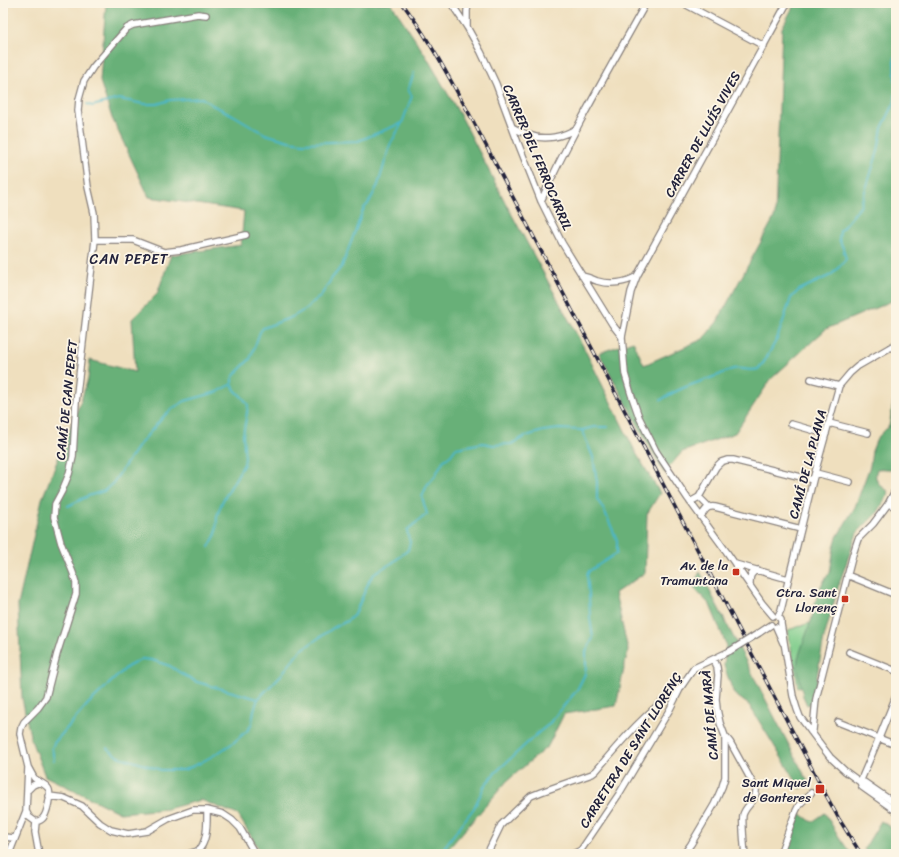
<svg xmlns="http://www.w3.org/2000/svg" width="899" height="857" font-family="Sriracha,sans-serif">
  <rect width="100%" height="100%" fill="#fcf5e5"/>
  <filter id="ink" filterUnits="userSpaceOnUse"><feTurbulence type="fractalNoise" baseFrequency=".025" numOctaves="2"/><feDisplacementMap in="SourceGraphic" scale="8" xChannelSelector="R" yChannelSelector="G"/><feConvolveMatrix kernelMatrix="1 2 1 2 8 2 1 2 1" color-interpolation-filters="sRGB"/></filter>
  <filter id="wash" filterUnits="userSpaceOnUse"><feTurbulence type="fractalNoise" baseFrequency=".012" numOctaves="4" result="noise"/><feDisplacementMap in="SourceGraphic" scale="16" xChannelSelector="R" yChannelSelector="G"/><feGaussianBlur stdDeviation="0.9" result="paint"/><feColorMatrix in="noise" values="0 0 0 0 0 0 0 0 0 0 0 0 0 0 0 0 0 1.4 0 .05"/><feComposite in="paint" operator="in"/></filter>
  <g filter="url(#wash)">
    <rect width="100%" height="100%" fill="#efdfbe"/>
    <path fill="#80cd8c" stroke="#517864" d="M810 623 811 626 807 685 798 687 788 630Z"/>
    <path fill="#68b078" stroke="#45695a" d="M106 3H391L426 56 463 120 506 204 583 346 636 453 660 493 647 514 645 573 615 593 628 650 616 706 564 714 548 746 507 781 444 854H262L238 815 201 800 167 809 120 813 45 776 31 740 22 698 18 605 42 499 79 406 88 379 90 360 135 372 132 319 157 294 171 255 241 245 244 211 149 197 112 118 100 81Z
      M795 3H896V138L895 143 896 148V296L892 301 826 329 771 379 735 433 682 452 664 473 599 353 633 341 644 365 703 339 717 322 775 216 782 28Z
      M896 396V469C890 470 883 468 877 469 873 480 879 485 888 491L887 496 878 512 857 533 839 584 824 638 817 676V686L813 699 811 704 807 705 803 696 797 667 798 658 812 618 815 603 818 593 822 584 830 572 834 547 837 537 855 507 870 466 872 451 876 441 878 437 889 426 890 421 893 402Z
      M700 572 808 782 801 789 749 705 734 694 724 666 726 644 710 605 692 586Z
      M825 813 839 837 851 854H784L801 814 812 822Z
      M881 821 896 831V854H868L864 849Z"/>
    <g fill="none" stroke-linecap="round" stroke-linejoin="round">
      <path stroke="#4cb7c9" stroke-width="2" d="M87 104 92 106 119 99 144 104H157L170 100 202 98 212 105 233 115 265 134 289 141 303 143 358 141 402 123 408 107 412 96 408 90 414 73
        M661 400C678 388 699 382 719 375 724 373 728 370 733 369 742 367 750 372 758 369L764 362 777 339 791 298 799 290 831 275 839 267 846 259 843 248 839 239 840 231 860 207 878 151 882 128 895 102 896 91 894 61 896 55
        M68 506 88 496 104 491 113 483 138 446 164 416 173 408 185 401 217 392 232 384
        M209 547 216 534 217 516 222 502 244 464 245 458 243 435 247 413 248 405 243 398 235 390 232 384V379L236 373 250 359 260 332 263 328 292 317 308 308 310 304 320 297 332 278 342 266 362 213 364 208 368 204 378 185 390 145 402 123
        M107 748 117 756 161 770H184L200 763 216 754 233 743 248 730 252 723 254 710 258 699
        M54 760 52 748 54 743 88 704 110 683 127 667 142 659 152 660 170 666 182 674 197 682 258 699 281 675 300 651 333 628 347 621 355 614 370 579 376 572 392 563 408 550 410 542 408 535 407 530 427 514 422 497 427 485 435 476 443 461 451 455 456 448 483 443 493 445 511 444 526 436 543 431 559 429 582 430 594 427H608
        M439 854 474 808 485 785 496 772 538 733 548 725 577 690 585 674 586 666V652L593 638 590 618 589 594 587 575 589 571 617 553V540L605 512 597 499V482L593 457 582 430"/>
    </g>
  </g>
  <g filter="url(#ink)">
    <g fill="none" stroke-linecap="round" stroke-linejoin="round">
      <g stroke="#88807c" stroke-width="8">
        <path id="minor" d="M451 3 467 27 481 52 496 84 518 143 541 201 562 243 612 324 622 337
          M683 3 764 46
          M467 27V11L468 3
          M512 127C517 130 523 133 529 135 545 141 563 137 577 128
          M541 201C571 134 610 68 646 3
          M95 240H133L164 252 181 250 246 235
          M582 276C587 277 592 279 597 281 610 285 626 283 637 276L787 3
          M637 276 631 292 622 337 625 374 631 394 639 417 656 451 688 499 726 551 762 603 773 616
          M811 379 839 386
          M829 423 868 433
          M791 424 826 434
          M816 473 850 482
          M699 497 709 507
          M690 502 699 497 716 467 721 462 727 460H733L813 480
          M888 504 896 507
          M701 516C706 510 706 506 715 507L801 529
          M735 564 788 579
          M847 575 896 595
          M750 584C750 577 750 573 758 570
          M778 616 781 610 813 480 839 386 850 373 858 366 896 344
          M778 616 781 620V624L793 696 797 709 800 717 830 757 845 771 860 782 862 787 896 811
          M776 627 783 643
          M759 633 771 625
          M849 652 896 671
          M838 722 896 745
          M811 732 813 730 816 699 820 683 853 554 858 539 873 524 888 504 896 489
          M725 736 730 742 756 789C757 802 746 804 743 815 742 822 744 846 745 854
          M28 767 34 778 40 782
          M860 782 879 738 896 696
          M860 782H864L896 804
          M27 791 33 785 40 782C43 784 46 785 48 788 52 793 47 815 42 819 40 821 38 821 36 822
          M49 796 64 798 82 806 100 823 111 830 128 834 147 831 168 819 193 810H207L223 814 232 820 240 828 255 854
          M36 822 29 817 26 811 28 767 20 734 21 728 24 722 38 708 46 697 57 654 76 594V583L73 573 61 543 54 517 55 504 62 491 69 474 73 457 76 402 95 240 94 213 88 187 80 124 78 111 79 99 84 81 93 67 127 28 133 25 198 14 206 15
          M36 822 35 832 39 854
          M3 837 14 838
          M9 854 26 811
          M188 854C190 853 195 852 197 851 208 844 207 822 207 810
          M487 854 501 825 531 796 541 792 592 774 596 771C622 740 648 710 681 687
          M573 854 581 850 619 794 670 709 681 687 694 668 730 651
          M683 854 686 851 691 844 714 805 722 787 725 777V736L720 723 717 709 716 699 718 675 717 667 714 659
          M780 854 795 813 799 805 811 793"/>
      </g>
      <use href="#minor" stroke="#fff" stroke-width="5.5"/>
      <g stroke="#22223b" stroke-width="3.5">
        <path id="rail" d="M402 3C429 38 449 78 471 117L820 784 839 819 861 854"/>
      </g>
      <use href="#rail" stroke="#fcf5e5" stroke-width="2" stroke-dasharray="6" stroke-linecap="butt"/>
      <g stroke="#88807c" stroke-width="8" stroke-linecap="butt">
        <path id="minor-bridge" d="M730 651 759 633"/>
      </g>
      <use href="#minor-bridge" stroke="#fff" stroke-width="5.5"/>
    </g>
  </g>
  <g fill="#c8321e" stroke="#fcf5e5" stroke-width="1.5">
    <rect x="732" y="568" width="8" height="8" rx="2"/>
    <rect x="841" y="595" width="8" height="8" rx="2"/>
    <rect x="815" y="784" width="10" height="10" rx="2"/>
  </g>
  <g text-anchor="middle" stroke-width="3.5" stroke-linejoin="round" paint-order="stroke">
    <g font-size="13" fill="#22223b" stroke="#fcf5e5">
      <text transform="translate(702 134) rotate(-61)" y="5">CARRER DE LLUÍS VIVES</text>
      <text transform="translate(538 157) rotate(67)" y="5">CARRER DEL FERROCARRIL</text>
      <text transform="translate(66 400) rotate(-84)" y="5">CAMÍ DE CAN PEPET</text>
      <text transform="translate(807 464) rotate(-75)" y="5">CAMÍ DE LA PLANA</text>
      <text transform="translate(709 715) rotate(-95)" y="5">CAMÍ DE MARÀ</text>
      <text transform="translate(630 750) rotate(-58)" y="5">CARRETERA DE SANT LLORENÇ</text>
    </g>
    <g font-size="13" fill="#22223b" stroke="#fcf5e5" text-anchor="end">
      <text x="728" y="570">Av. de la<tspan x="728" dy="15">Tramuntana</tspan></text>
      <text x="837" y="597">Ctra. Sant<tspan x="837" dy="15">Llorenç</tspan></text>
      <text x="811" y="787">Sant Miquel<tspan x="811" dy="15">de Gonteres</tspan></text>
    </g>
    <g font-size="14" letter-spacing="1" fill="#22223b" stroke="#fcf5e5">
      <text x="129" y="264">CAN PEPET</text>
    </g>
  </g>
  <rect width="899" height="857" fill="none" stroke="#fcf5e5" stroke-width="16"/>
</svg>
